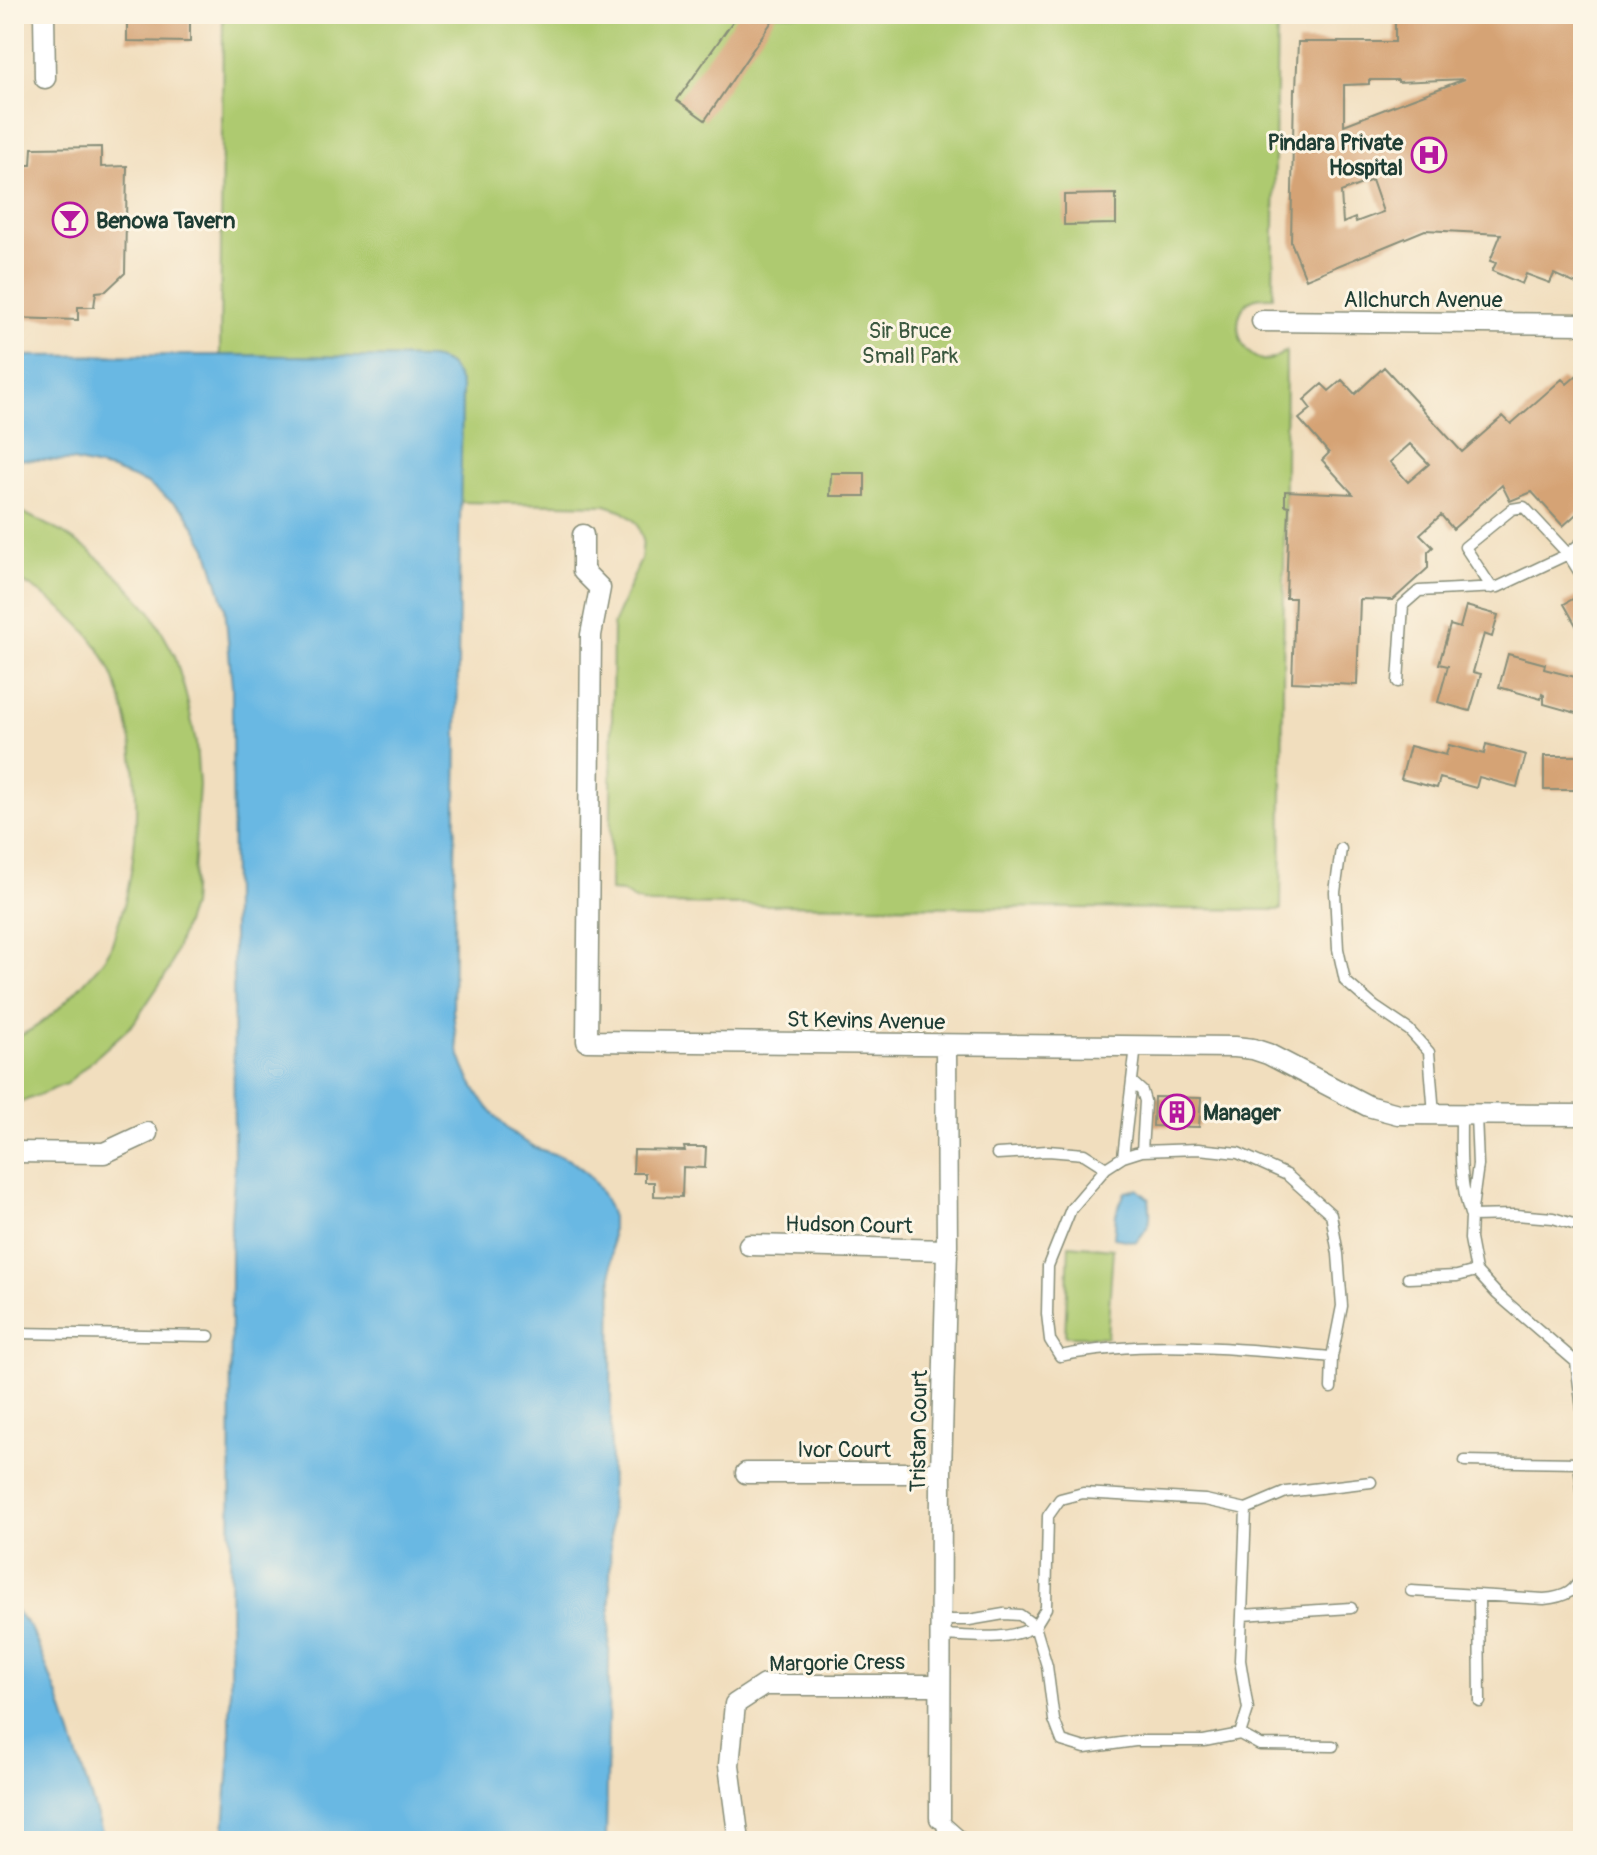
<svg xmlns="http://www.w3.org/2000/svg" width="1597" height="1855" font-family="Pangolin,sans-serif">
  <rect width="100%" height="100%" fill="#fcf5e5"/>
  <filter id="ink" filterUnits="userSpaceOnUse"><feTurbulence type="fractalNoise" baseFrequency=".0125" numOctaves="2"/><feDisplacementMap in="SourceGraphic" scale="16" xChannelSelector="R" yChannelSelector="G"/><feConvolveMatrix kernelMatrix="1 2 1 2 8 2 1 2 1" color-interpolation-filters="sRGB"/></filter>
  <filter id="wash" filterUnits="userSpaceOnUse"><feTurbulence type="fractalNoise" baseFrequency=".006" numOctaves="4" result="noise"/><feDisplacementMap in="SourceGraphic" scale="32" xChannelSelector="R" yChannelSelector="G"/><feGaussianBlur stdDeviation="1.8" result="paint"/><feColorMatrix in="noise" values="0 0 0 0 0 0 0 0 0 0 0 0 0 0 0 0 0 1.4 0 .05"/><feComposite in="paint" operator="in"/></filter>
  <g filter="url(#wash)">
    <rect width="100%" height="100%" fill="#f1debe"/>
    <path fill="#aeca70" stroke="#668452" stroke-width="2" d="M223 14H1277L1273 297C1265 297 1255 296 1248 302 1230 318 1238 354 1262 360 1270 362 1280 355 1286 351L1281 910 649 904 635 900 622 892 610 891 613 625 641 559 643 540 637 523 621 510 605 505 460 502 462 389C456 371 451 361 430 358L220 355Z
      M14 510 22 512 63 533 90 551 124 582 151 612 175 656 187 699 196 743 199 785 191 906 169 970 133 1024 66 1084 14 1105V1038C35 1030 53 1015 68 999 82 985 97 970 108 953 112 946 114 938 116 930 145 854 144 730 104 657 85 622 48 596 14 577Z
      M1069 1245 1113 1249 1107 1337 1065 1336Z"/>
    <path fill="#69b8e3" stroke="#447a8c" stroke-width="2" d="M220 355 430 358C451 361 456 371 462 389L453 1010C455 1024 455 1040 459 1053 471 1091 498 1128 534 1147 545 1152 558 1154 569 1160 591 1172 604 1193 612 1217L610 1607 606 1841H223L230 1753 231 1221 234 1178 232 686 225 607 207 548 185 511 146 483 112 470 73 461 14 459V356Z
      M1137 1189 1149 1199C1152 1221 1151 1225 1136 1242L1114 1238 1116 1214 1125 1192Z
      M14 1611 17 1612 29 1626 38 1645 61 1704 105 1841H14Z"/>
    <g id="blocks">
      <path fill="#d5a375" fill-rule="evenodd" d="M127 14H190V42L127 41Z
        M738 14H777L705 120 677 100Z
        M1395 14H1583V287L1554 274 1550 283 1526 274 1522 284 1492 271 1496 263 1490 261 1501 234 1425 230 1306 279 1291 242 1294 89H1296L1298 42H1395ZM1465 79 1406 101 1344 125V85L1369 84V80H1398V82ZM1372 180 1383 212 1356 222 1355 218 1343 223 1341 192Z
        M101 147V167L127 166 125 273 106 291 96 292 94 307H78V320L14 318V165H31L32 148Z
        M1116 194V224L1064 225V195Z
        M1384 367 1462 452 1503 416 1511 424 1562 379 1567 384 1583 370V508L1563 526 1532 492 1510 501 1502 485 1453 529 1441 515 1420 534 1433 547 1428 552V568L1393 600 1360 599 1357 685 1292 682 1295 598H1286L1289 506 1285 505V491L1353 494 1322 460 1329 453 1299 419 1311 409 1304 400 1322 384 1329 391 1342 380 1355 394ZM1410 444 1429 464 1408 482 1390 462Z
        M831 473H865V496H830Z
        M1583 593V638L1564 604Z
        M1466 606 1498 615 1492 637 1484 634 1473 672 1481 674 1470 711 1438 702 1448 666 1439 664 1450 625 1460 628Z
        M1508 654 1545 664 1544 669 1583 679V715L1544 704V695L1542 694 1541 699 1499 687Z
        M1486 744 1526 755 1517 787 1479 777 1476 788 1440 778 1437 788 1401 779 1410 746 1446 755 1449 745 1484 754Z
        M1544 756H1583V790H1544Z
        M1154 1097 1201 1098 1199 1127 1153 1126Z
        M684 1147H706L705 1168 683 1167 682 1197 654 1196V1182H645V1173H633L634 1150 685 1151Z"/>
    </g>
  </g>
  <g filter="url(#ink)">
    <use href="#blocks" fill-opacity="0" stroke="#888e79" stroke-width="2"/>
    <g fill="none" stroke-linecap="round" stroke-linejoin="round">
      <g stroke="#888e79" stroke-width="13">
        <path id="service" d="M1492 588 1465 547 1512 509 1524 507 1568 554 1583 578
          M1398 682 1403 605 1419 591 1498 587 1568 554 1583 541
          M1341 849 1335 892 1338 949 1345 981 1375 1007 1409 1030 1429 1052 1434 1114
          M1132 1082 1142 1091 1145 1101 1142 1151
          M1461 1115C1461 1148 1459 1181 1470 1214
          M1476 1115 1478 1165 1471 1216 1470 1239 1476 1271 1497 1294 1576 1362 1583 1417
          M1198 1149 1238 1153 1287 1175 1331 1214 1338 1254 1342 1306 1332 1357C1242 1349 1149 1338 1060 1356L1050 1340 1047 1314 1048 1266 1071 1209 1106 1168 1123 1157 1142 1151Z
          M997 1154 1048 1151 1084 1154 1106 1168
          M1123 1157 1136 1046
          M1471 1216 1515 1215 1553 1218 1583 1227
          M1408 1278 1457 1276 1476 1271
          M14 1333 209 1336
          M1331 1388 1332 1357
          M1583 1422 1579 1463 1583 1498
          M1465 1461 1579 1463
          M1246 1509 1286 1492 1371 1482
          M1411 1591 1544 1599C1565 1597 1577 1592 1583 1571
          M1479 1595 1480 1702
          M1242 1615 1246 1509 1205 1500 1083 1493 1060 1499 1048 1516 1046 1608 1035 1626 1047 1666 1054 1720 1062 1741 1085 1748 1135 1741H1204L1240 1734 1248 1709 1240 1660 1242 1615 1351 1608
          M941 1635C971 1636 1008 1642 1035 1626L1020 1615 1004 1614 969 1620H941
          M1240 1734 1260 1745 1333 1746
          M940 1818 966 1841
          M940 1818 946 1841"/>
      </g>
      <g stroke="#888e79" stroke-width="23">
        <path id="minor" d="M44 14 45 78
          M1262 321 1583 324
          M583 535V571L600 588 591 635 587 1041 1235 1047 1253 1049 1268 1054 1368 1106 1398 1114 1583 1115
          M14 1152 104 1153 147 1133
          M749 1245 947 1250
          M746 1473H941
          M940 1818 941 1473 947 1250 946 1045
          M739 1841 729 1765 735 1704 764 1685H940"/>
      </g>
      <use href="#service" stroke="#fff" stroke-width="10"/>
      <use href="#minor" stroke="#fff" stroke-width="20"/>
    </g>
  </g>
  <defs>
    <g id="hospital-ring" transform="scale(1.8)"><circle r="9.5" fill="#fcf5e5" stroke="#b5179e" stroke-width="1.5"/><path d="M-5-5h3v3.5h4V-5h3V5h-3V1.5h-4V5h-3Z" fill="#b5179e"/></g>
    <g id="bar-ring" transform="scale(1.8)"><circle r="9.5" fill="#fcf5e5" stroke="#b5179e" stroke-width="1.5"/><path d="M-6-5H6L.8 .8V4.5H3.5V6h-7V4.5H-.8V.8Z" fill="#b5179e"/></g>
    <g id="building-ring" transform="scale(1.8)"><circle r="9.5" fill="#fcf5e5" stroke="#b5179e" stroke-width="1.5"/><path d="M-4-6H4V6H1V3H-1V6H-4ZM-2.5-4.3h1.7v1.8h-1.7ZM.8-4.3h1.7v1.8H.8ZM-2.5-1h1.7V.8h-1.7ZM.8-1h1.7V.8H.8Z" fill="#b5179e"/></g>
  </defs>
  <g fill-rule="evenodd">
    <use href="#hospital-ring" x="1429" y="155"/>
    <use href="#bar-ring" x="70" y="220"/>
    <use href="#building-ring" x="1177" y="1112"/>
  </g>
  <g text-anchor="middle" stroke-width="6" stroke-linejoin="round" paint-order="stroke">
    <g font-size="22" font-weight="bold" fill="#1f3d34" stroke="#fcf5e5" text-anchor="start">
      <text x="1403" y="150" text-anchor="end">Pindara Private<tspan x="1403" dy="25">Hospital</tspan></text>
      <text x="96" y="228">Benowa Tavern</text>
      <text x="1203" y="1120">Manager</text>
    </g>
    <g font-size="22" fill="#1f3d34" stroke="#fcf5e5">
      <text x="1423" y="307">Allchurch Avenue</text>
      <text transform="translate(866 1020) rotate(1)" y="8">St Kevins Avenue</text>
      <text transform="translate(849 1224) rotate(1)" y="8">Hudson Court</text>
      <text transform="translate(918 1431) rotate(-89)" y="8">Tristan Court</text>
      <text x="844" y="1457">Ivor Court</text>
      <text transform="translate(837 1662) rotate(-1)" y="8">Margorie Cress</text>
    </g>
    <g font-size="22" fill="#3c5940" stroke="#fcf5e5">
      <text x="910" y="338">Sir Bruce<tspan x="910" dy="25">Small Park</tspan></text>
    </g>
  </g>
  <rect width="1597" height="1855" fill="none" stroke="#fcf5e5" stroke-width="48"/>
</svg>
